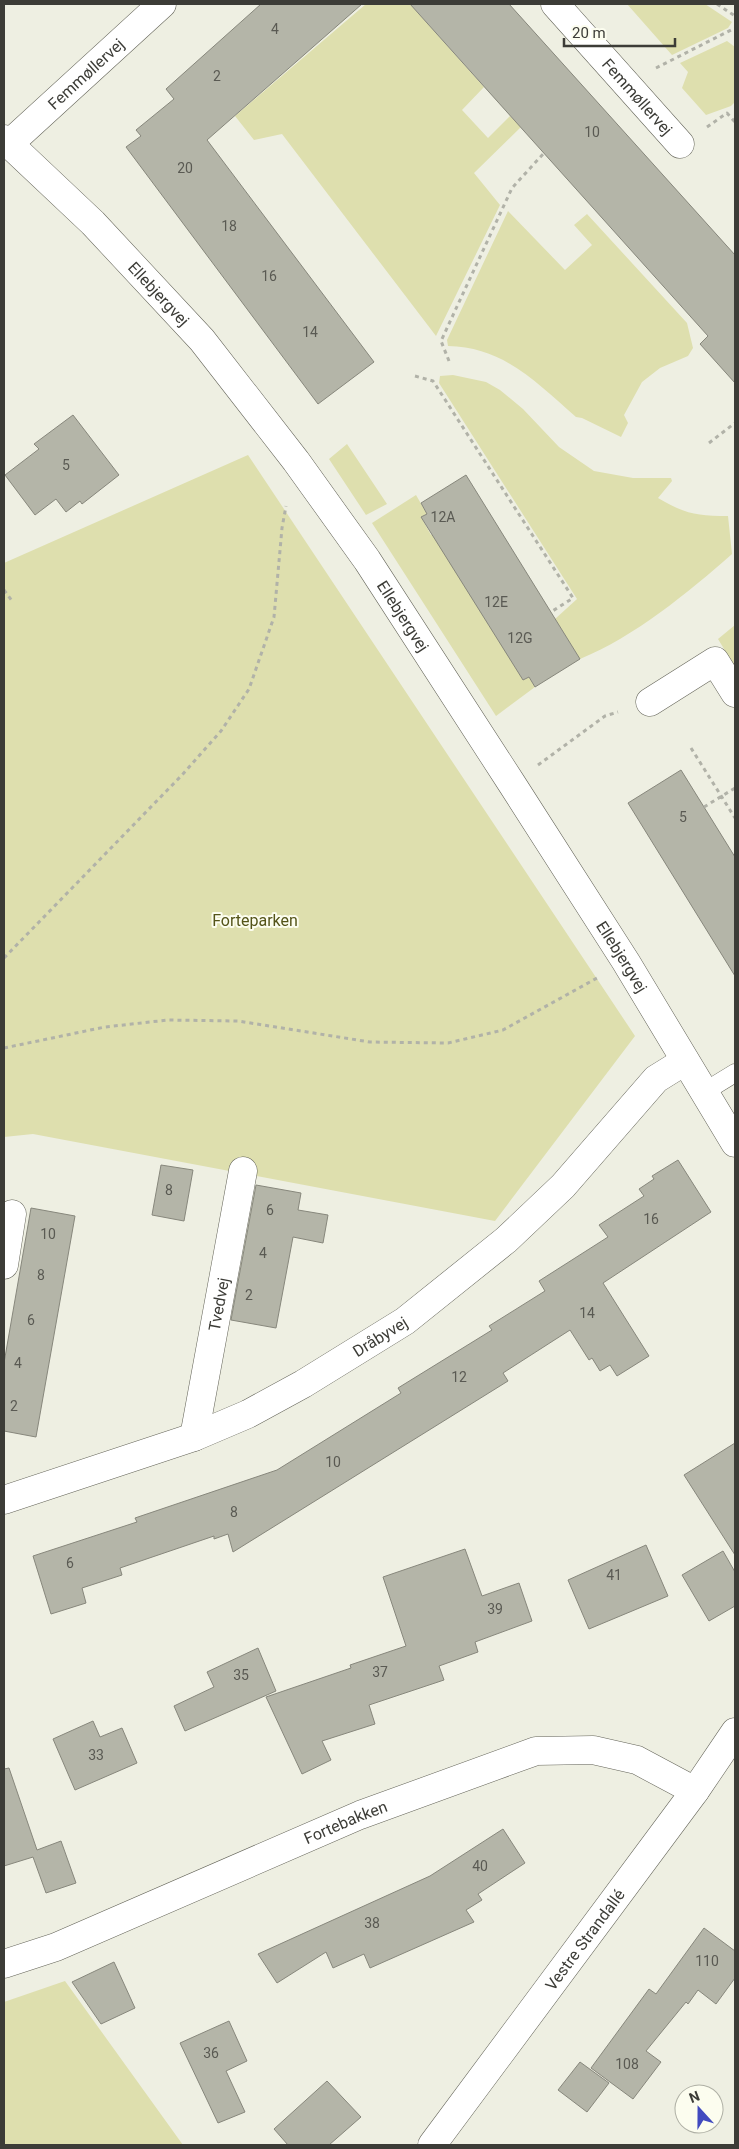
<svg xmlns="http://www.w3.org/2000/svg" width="739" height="2149" font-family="Roboto,sans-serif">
  <rect width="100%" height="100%" fill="#eeefe2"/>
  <path fill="#dedfae" d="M366 4H410L484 87 462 110 488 138 510 116 521 127 474 173 500 205 436 336 282 134 254 140 235 116Z
    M627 4H705L732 22 728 28 672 55Z
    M727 41 735 47V102L731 106 706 115 682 88 688 72 680 63Z
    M508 211 565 270 592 245 574 225 587 214 687 323 693 348 688 356 660 368 642 382 624 415 628 423 621 437 582 418 576 417C537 383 504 347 448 346L447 340Z
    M453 375 486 382 500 390 523 409 559 447 594 471 633 478H671L672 481 658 498C685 514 697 516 728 516L732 554C689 592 634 637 580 659L555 619 577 599 439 383 440 376Z
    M347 444 387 504 366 515 329 459Z
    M248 455 635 1036 495 1221 33 1134 4 1137V563Z
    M416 495 427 514 421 517 431 535 438 531 489 626 495 623 512 662 523 680 529 677 535 687 496 716 372 523Z
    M735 625V667L718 639Z
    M65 1981 183 2145H4V2002Z"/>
  <path fill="#b4b5a8" stroke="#87877c" d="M261 4H362L207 140 374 362 318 404 126 147 141 136 136 130 174 99 166 89Z
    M410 4H509L735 255V383L700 344 708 336Z
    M73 415 119 475 82 504 80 501 66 512 56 499 35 515 5 475 39 449 34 444Z
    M466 475 580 659 535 687 529 677 523 680 421 517 427 514 421 503Z
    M681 770 735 857V976L628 803Z
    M678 1160 711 1212 603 1283 649 1356 617 1376 610 1365 600 1371 592 1358 589 1360 570 1330 503 1373 508 1381 233 1552 228 1534 214 1539V1536L120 1568 122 1575 82 1588 86 1603 51 1614 33 1556 137 1522 135 1518 277 1470 401 1393 398 1388 492 1330 489 1326 545 1291 539 1281 608 1237 599 1225 644 1196 639 1189 654 1179 652 1176Z
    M161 1165 193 1170 184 1221 152 1215Z
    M256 1185 301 1193 298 1210 328 1215 323 1243 293 1237 276 1328 231 1320Z
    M31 1208 75 1216 36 1437 4 1431V1363Z
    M735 1443V1555L684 1475Z
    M646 1545 668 1596 589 1629 568 1580Z
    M465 1549 482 1596 519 1583 532 1621 475 1642 478 1652 439 1666 444 1680 369 1705 375 1724 322 1741 331 1760 302 1774 266 1697 351 1668 350 1665 406 1646 383 1577Z
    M723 1551 735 1572V1606L709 1621 682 1575Z
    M258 1648 276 1691 185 1731 174 1706 214 1687 207 1672Z
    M93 1721 100 1737 122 1728 137 1763 75 1790 53 1739Z
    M9 1768 37 1850 61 1841 76 1883 46 1893 33 1857 4 1866V1769Z
    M503 1829 525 1863 478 1894 482 1900 466 1910 474 1922 370 1968 364 1954 333 1968 326 1952 277 1983 258 1954 430 1876Z
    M704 1928 735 1951V1978L716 2004 698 1990 688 2004 686 2002 646 2051 661 2062 633 2099 591 2068 649 1989 656 1994Z
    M114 1962 135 2008 101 2024 72 1982Z
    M229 2021 247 2061 226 2071 245 2112 218 2123 180 2043Z
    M580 2062 609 2083 587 2112 558 2090Z
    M327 2081 361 2117 329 2145H288L274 2129Z"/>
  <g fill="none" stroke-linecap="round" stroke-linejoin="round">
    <g stroke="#646459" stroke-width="19">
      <path id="lane" d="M704 1092 735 1073"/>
    </g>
    <g stroke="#646459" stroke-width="29">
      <g id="street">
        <path id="s1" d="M555 4 680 144"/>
        <path id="s2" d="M4 139 93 223 202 340 296 461 367 560 512 784 626 962 735 1143"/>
        <path id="s3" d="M9 144 162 4"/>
        <path d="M650 702 715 661 735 693"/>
        <path d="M4 1265 12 1214"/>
        <path id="s4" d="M194 1437 243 1171"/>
        <path id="s5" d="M4 1500 194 1437 248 1414 303 1384 405 1321 506 1240 563 1186 656 1079 685 1061"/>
        <path id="s6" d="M4 1964 56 1947 360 1815 536 1751 593 1750 637 1760 695 1791"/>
      </g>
    </g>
    <g stroke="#646459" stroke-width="29">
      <g id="secondary">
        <path id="s7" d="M432 2145 695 1791 735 1732"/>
      </g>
    </g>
    <path stroke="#b1b2a8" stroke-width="3" stroke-dasharray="4 4" stroke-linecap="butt" d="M717 4 735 16
      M656 68 735 28
      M707 127 727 113 735 122
      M449 361 441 341 512 188 544 153
      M415 376 433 381 573 598 551 612
      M709 443 735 423
      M4 590 12 601
      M691 748 735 818
      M538 765 605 716 618 712
      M704 807 735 788
      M4 958 182 775 221 731 249 689 274 617 282 528 286 506
      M4 1048 105 1027 168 1020 238 1021 370 1042 448 1043 503 1030 597 978"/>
    <use href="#lane" stroke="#fff" stroke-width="18"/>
    <use href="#street" stroke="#fff" stroke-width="28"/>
    <use href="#secondary" stroke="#fff" stroke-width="28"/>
  </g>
  <g text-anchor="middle" stroke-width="4" stroke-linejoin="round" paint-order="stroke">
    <g font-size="14" fill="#5a5a53">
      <text x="275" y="34">4</text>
      <text x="217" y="81">2</text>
      <text x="592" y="137">10</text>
      <text x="185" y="173">20</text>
      <text x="229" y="231">18</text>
      <text x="269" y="281">16</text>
      <text x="310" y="337">14</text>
      <text x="66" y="470">5</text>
      <text x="443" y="522">12A</text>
      <text x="496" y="607">12E</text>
      <text x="520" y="643">12G</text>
      <text x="683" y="822">5</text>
      <text x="169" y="1195">8</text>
      <text x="270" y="1215">6</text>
      <text x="651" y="1224">16</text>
      <text x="48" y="1239">10</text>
      <text x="263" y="1258">4</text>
      <text x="41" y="1280">8</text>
      <text x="249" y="1300">2</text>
      <text x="587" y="1318">14</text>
      <text x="31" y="1325">6</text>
      <text x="18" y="1368">4</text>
      <text x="459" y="1382">12</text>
      <text x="14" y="1411">2</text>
      <text x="333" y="1467">10</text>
      <text x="234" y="1517">8</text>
      <text x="70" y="1568">6</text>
      <text x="614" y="1580">41</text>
      <text x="495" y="1614">39</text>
      <text x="380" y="1677">37</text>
      <text x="241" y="1680">35</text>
      <text x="96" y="1760">33</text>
      <text x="480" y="1871">40</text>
      <text x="372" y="1928">38</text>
      <text x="707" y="1966">110</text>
      <text x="211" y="2058">36</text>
      <text x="627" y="2069">108</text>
    </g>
    <g font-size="16" fill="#3c3c37" stroke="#fcfdef">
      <text dy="6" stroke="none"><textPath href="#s3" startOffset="104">Femmøllervej</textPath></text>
      <text dy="6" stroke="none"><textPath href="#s1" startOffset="124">Femmøllervej</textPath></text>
      <text dy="6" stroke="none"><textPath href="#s2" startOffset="219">Ellebjergvej</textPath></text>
      <text dy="6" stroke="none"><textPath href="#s2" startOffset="624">Ellebjergvej</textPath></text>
      <text dy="6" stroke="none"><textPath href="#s2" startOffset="1029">Ellebjergvej</textPath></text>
      <text dy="6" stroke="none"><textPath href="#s4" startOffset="135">Tvedvej</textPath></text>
      <text dy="6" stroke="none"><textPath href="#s5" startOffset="412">Dråbyvej</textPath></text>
      <text dy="6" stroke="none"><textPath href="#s6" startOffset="370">Fortebakken</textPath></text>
      <text dy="6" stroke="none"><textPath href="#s7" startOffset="256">Vestre Strandallé</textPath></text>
    </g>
    <g font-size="16" fill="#545419" stroke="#fcfdef">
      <text x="255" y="926">Forteparken</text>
    </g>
  </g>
  <rect width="739" height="2149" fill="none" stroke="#3c3c37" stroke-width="10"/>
  <g transform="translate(699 2109) rotate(339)"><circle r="24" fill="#fcfdef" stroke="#afb0a5"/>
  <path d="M0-4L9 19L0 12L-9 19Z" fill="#414abf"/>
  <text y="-8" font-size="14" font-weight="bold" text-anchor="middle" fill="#3c3c37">N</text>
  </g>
  <path d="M564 38v8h111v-8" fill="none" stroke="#3c3c37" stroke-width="2.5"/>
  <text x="572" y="38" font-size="15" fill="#3c3c37" stroke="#fcfdef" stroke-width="4" paint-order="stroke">20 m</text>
</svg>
